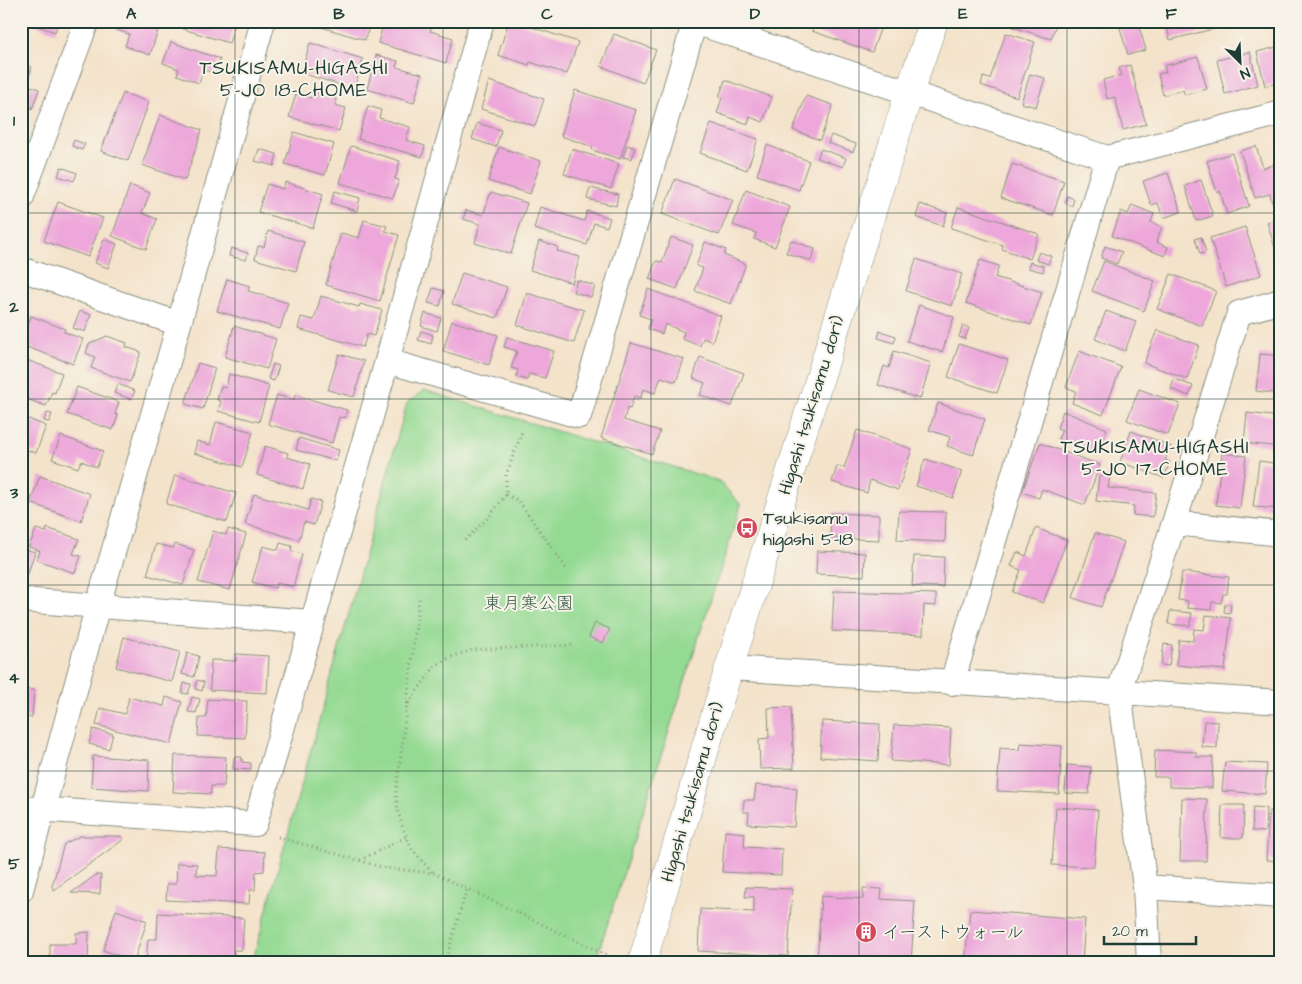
<svg xmlns="http://www.w3.org/2000/svg" width="1302" height="984" font-family="'Architects Daughter','Klee One',sans-serif">
  <rect width="100%" height="100%" fill="#f7f3e8"/>
  <filter id="ink" filterUnits="userSpaceOnUse"><feTurbulence type="fractalNoise" baseFrequency=".02" numOctaves="2"/><feDisplacementMap in="SourceGraphic" scale="10" xChannelSelector="R" yChannelSelector="G"/><feConvolveMatrix kernelMatrix="1 2 1 2 8 2 1 2 1" color-interpolation-filters="sRGB"/></filter>
  <filter id="wash" filterUnits="userSpaceOnUse"><feTurbulence type="fractalNoise" baseFrequency=".0096" numOctaves="4" result="noise"/><feDisplacementMap in="SourceGraphic" scale="20" xChannelSelector="R" yChannelSelector="G"/><feGaussianBlur stdDeviation="1.12" result="paint"/><feColorMatrix in="noise" values="0 0 0 0 0 0 0 0 0 0 0 0 0 0 0 0 0 1.4 0 .05"/><feComposite in="paint" operator="in"/></filter>
  <g filter="url(#wash)">
    <rect width="100%" height="100%" fill="#f4e3cb"/>
    <path fill="#94da93" stroke="#5a8c64" d="M424 390 719 481 741 505 595 963H252L407 403Z"/>
    <g id="blocks">
      <path fill="#eda7da" d="M24 21H59L55 32Z
        M119 21H152L160 24 150 55 125 46 129 34 116 30Z
        M186 21H236L229 43 183 29Z
        M312 21H371L365 40 311 24Z
        M384 21H407L431 28 430 31 453 38 446 63 378 43Z
        M509 21H523L522 24 578 42 567 74 530 62 529 65 498 55Z
        M815 21H883L872 52 812 31Z
        M1015 21H1057L1051 39 1013 27Z
        M1178 21H1215L1217 28 1170 40 1167 28Z
        M1138 23 1146 50 1128 55 1120 28Z
        M1006 33 1035 42 1017 97 981 85 983 77 990 79Z
        M614 34 656 50 643 83 601 66Z
        M171 42 220 59 215 73 203 70 199 83 177 75 179 69 163 63Z
        M310 43 363 59 354 89 301 73Z
        M1281 46V82L1265 86 1257 52Z
        M1250 52 1258 85 1225 94 1217 60Z
        M376 55 398 61 396 67 422 74 414 103 367 89Z
        M1198 57 1207 89 1185 95 1183 90 1163 95 1158 74 1166 72 1164 66Z
        M21 63 32 67 22 96H21Z
        M1130 65 1146 124 1123 130 1115 97 1107 99 1103 80 1121 75 1119 68Z
        M1030 74 1045 78 1036 107 1021 103Z
        M725 80 772 97 763 122 750 117 748 124 717 113 722 98 719 97Z
        M489 81 544 99 535 126 481 109Z
        M31 86 39 89 32 109 23 106Z
        M575 90 636 110 620 159 592 150 593 147 561 136Z
        M313 92 336 99 335 105 346 108 339 131 289 117 296 94 312 98Z
        M123 93 149 102 128 161 101 151Z
        M806 96 833 105 820 140 793 130Z
        M368 106 381 110 379 118 410 127 406 140 425 146 422 157 358 139Z
        M160 115 202 130 185 180 142 165Z
        M477 123 501 130 496 147 472 139Z
        M711 123 758 139 747 170 700 153Z
        M294 132 334 144 325 175 285 164Z
        M831 135 856 144 853 152 828 143Z
        M74 140 85 144 82 150 72 146Z
        M627 145 635 148 632 159 623 157Z
        M767 145 809 161 799 190 757 175Z
        M351 146 400 161 395 179 399 180 393 198 340 183Z
        M1256 146 1263 168 1279 163 1281 169V200L1272 203 1270 194 1255 198 1240 151Z
        M499 147 541 161 530 194 488 181Z
        M259 149 277 154 274 166 255 161Z
        M572 149 619 164 611 189 564 174Z
        M821 149 846 158 843 167 817 158Z
        M1232 153 1249 206 1227 214 1220 191 1217 192 1207 161Z
        M1012 164 1064 181 1053 215 1001 198Z
        M61 167 77 173 74 181 58 176Z
        M1168 173 1181 212 1163 218 1158 203 1151 205 1143 181Z
        M675 179 733 200 719 235 662 214Z
        M1201 180 1213 216 1196 221 1185 186Z
        M285 182 323 194 313 228 258 212 267 184 283 189Z
        M130 185 150 193 142 213 157 219 146 249 112 236Z
        M590 188 618 194 616 206 587 199Z
        M746 190 790 207 775 247 754 239 756 233 733 225Z
        M335 191 360 198 357 211 331 203Z
        M491 192 527 203 511 254 475 243 480 224 463 219 466 210 483 215Z
        M1067 196 1074 199 1072 206 1065 203Z
        M58 202 103 218 88 257 44 241Z
        M920 204 947 213 943 226 916 217Z
        M1132 205 1154 214 1151 222 1162 227 1156 242 1168 247 1165 256 1112 236 1121 211 1128 214Z
        M540 207 584 221 587 211 610 218 607 227 594 223 587 245 534 229Z
        M958 207 1039 234 1030 259 1002 249 1003 245 951 228Z
        M1281 217V264H1280L1267 222Z
        M364 220 387 226 385 231 399 235 380 301 326 285 341 233 359 238Z
        M1245 227 1261 275 1226 287 1210 238Z
        M268 231 304 242 296 271 255 259 258 246 264 247Z
        M671 237 693 245 677 289 649 279 656 261 662 262Z
        M1201 237 1206 252 1200 254 1195 239Z
        M104 239 117 244 108 268 95 263Z
        M791 240 815 249 811 261 786 253Z
        M539 241 558 247 557 251 580 257 572 283 530 270Z
        M705 242 726 250 724 255 746 264 731 304 695 291 703 268 696 266Z
        M1105 246 1122 252 1117 264 1101 258Z
        M231 248 248 253 246 260 229 256Z
        M1039 252 1051 256 1048 264 1036 260Z
        M916 259 962 274 952 306 906 291Z
        M980 260 999 266 995 277 1042 292 1031 325 966 303Z
        M1104 261 1155 281 1144 311 1092 291Z
        M1030 262 1044 266 1043 272 1028 268Z
        M462 273 507 287 497 318 452 304Z
        M1171 274 1216 291 1202 326 1157 309Z
        M227 279 250 286 248 291 288 303 280 329 217 311Z
        M577 280 595 286 591 297 573 292Z
        M433 288 444 291 440 306 428 303Z
        M648 289 721 316 712 342 703 338 700 346 682 339 684 332 665 324 662 334 648 329 651 319 639 315Z
        M527 293 584 310 574 343 517 325Z
        M321 296 359 307 360 304 382 310 374 336 367 334 363 347 298 329 301 317 314 320Z
        M919 305 954 317 942 352 907 341Z
        M80 311 91 315 85 332 73 328Z
        M1106 311 1136 322 1125 351 1095 339Z
        M425 313 441 318 437 331 421 326Z
        M31 316 65 329 64 332 83 339 73 364 21 345Z
        M452 321 498 335 489 365 443 351Z
        M963 325 969 328 965 339 959 337Z
        M234 326 276 339 267 369 225 357Z
        M1157 330 1199 345 1187 379 1144 363Z
        M421 331 433 335 431 344 418 340Z
        M880 331 896 336 894 343 878 338Z
        M107 336 127 343 126 347 141 352 130 382 91 368 95 357 86 353 89 344Z
        M507 337 554 351 545 378 529 374 527 380 516 377 518 370 511 368 517 351 504 347Z
        M631 343 684 359 676 382 661 377 655 393 643 389 641 398 634 396 630 409 627 408 624 420 660 431 652 454 601 438Z
        M959 344 1008 360 997 393 948 377Z
        M894 351 931 363 920 399 878 385 884 366 889 368Z
        M1079 351 1121 367 1103 415 1072 403 1076 391 1066 387Z
        M339 354 364 361 354 397 328 390Z
        M1260 354 1281 356V394L1256 391Z
        M700 357 744 373 732 406 700 395 705 383 693 378Z
        M21 358 62 373 55 393 52 392 46 406 21 397Z
        M198 363 215 368 203 409 185 404Z
        M273 364 279 366 274 381 268 379Z
        M229 374 269 386 259 422 218 411 221 401 217 400 221 386 226 388Z
        M1174 379 1193 386 1189 396 1171 389Z
        M118 384 135 391 131 399 114 393Z
        M77 387 119 402 115 414 118 415 113 430 67 414Z
        M1139 389 1180 404 1168 435 1127 420Z
        M277 395 294 400 295 395 347 410 345 418 339 417 332 443 268 424Z
        M938 403 985 419 973 455 947 446 950 437 929 430Z
        M1063 411 1107 429 1097 454 1058 439 1062 430 1057 428Z
        M47 413 52 414 49 422 44 421Z
        M1247 413 1281 417V447L1244 443Z
        M21 416 46 426 36 453 21 448Z
        M216 422 253 432 242 467 194 453 197 441 210 445Z
        M857 430 912 449 898 490 870 480 867 493 832 482 837 466 844 468Z
        M1131 431 1171 446 1165 460 1170 462 1164 478 1120 462Z
        M61 436 103 451 97 467 81 461 78 468 52 459Z
        M299 438 339 450 336 461 296 450Z
        M1040 443 1100 465 1085 505 1042 489 1039 498 1022 492Z
        M265 446 288 453 287 457 310 464 303 489 257 475Z
        M1222 453 1246 456 1240 508 1216 505Z
        M925 459 962 471 953 498 916 486Z
        M1259 461 1281 464V509L1253 507Z
        M21 468 26 470 21 483Z
        M175 475 236 493 227 522 166 504Z
        M40 476 90 494 81 521 30 503Z
        M1099 476 1110 477 1108 488 1156 493 1153 517 1133 515 1134 506 1096 501Z
        M254 494 308 510 311 499 321 502 314 525 304 522 299 540 245 524Z
        M899 511 946 512 945 542 897 540Z
        M831 513 879 515V540L830 538Z
        M47 528 79 539 73 554 81 556 75 573 37 560 40 551 29 547 36 529 46 532Z
        M1036 528 1067 540 1043 603 1012 592 1021 570 1011 566 1017 552 1026 556Z
        M228 529 246 534 230 590 198 582 213 531 226 535Z
        M1095 533 1124 542 1101 607 1073 598Z
        M280 543 292 546 291 551 302 554 293 587 277 583 275 588 252 582 263 546 278 550Z
        M156 544 173 548 175 544 194 550 183 585 147 575Z
        M25 549 35 552 28 573 21 571V560Z
        M817 551 865 553 864 576 816 574Z
        M914 556 944 557 943 587 912 586Z
        M1182 572 1229 577 1227 594H1223L1221 603 1212 602 1211 610 1187 608 1188 601 1178 600Z
        M834 591 936 594V606L924 605 923 635 832 631Z
        M1225 604H1231L1230 613 1224 612Z
        M1170 611 1192 613 1190 626 1168 624Z
        M1206 615 1231 618 1225 670 1176 665 1179 640 1193 641 1194 629 1204 630Z
        M595 623 610 629 603 643 589 637Z
        M124 637 180 652 172 682 116 667Z
        M1164 644 1172 645 1169 666 1161 665Z
        M187 653 199 656 194 677 182 674Z
        M236 654 269 656 267 693 210 690 211 660 236 661Z
        M197 680 204 682 202 691 195 689Z
        M184 683 191 684 188 694 182 693Z
        M21 689 34 690 32 717H21Z
        M129 697 164 706 166 697 182 702 171 744 96 725 100 708 125 714Z
        M192 697 200 699 196 713 188 712Z
        M208 699 247 701 245 738 198 736 199 718H206Z
        M791 707 794 768 760 769 759 739 769 738 768 708Z
        M822 721 880 724 878 761 820 757Z
        M1204 721 1218 722 1217 748 1202 747Z
        M894 725 951 728 949 765 891 761Z
        M93 729 113 734 109 749 89 744Z
        M1020 743 1062 746 1059 794 997 791 1000 748 1019 750Z
        M1155 750 1196 752V757H1213L1212 788 1169 787V777H1154Z
        M1279 751 1281 752V788H1277Z
        M175 755 226 757 224 786H211V794L173 792Z
        M93 756 149 760 148 791 91 787Z
        M234 757H242V762L251 763V770L233 769Z
        M1225 762 1267 764 1265 794 1222 791Z
        M1067 765 1091 767 1089 794 1065 793Z
        M756 785 797 788 794 827 748 824 749 812H743L744 800H754Z
        M1182 798 1207 799 1206 861H1180Z
        M1222 805H1244L1243 838H1221Z
        M1056 807 1098 810 1094 867 1052 865Z
        M1253 807 1266 808 1265 832 1252 831Z
        M1269 811 1281 812V861L1266 860Z
        M725 831 745 833 744 847 782 849 781 875 722 872Z
        M80 836H120L124 839 54 890 52 886 64 844Z
        M219 849 265 852 264 871 256 872 255 890H250L249 904 166 900 167 884H176L177 863 197 864 196 875 217 876Z
        M96 875H101L100 894 71 893Z
        M746 887 792 889 788 956 698 951 700 909 754 912V897H745Z
        M863 888 882 889 881 899 915 901 911 963H817L821 896 863 899Z
        M116 910 147 921 134 961 103 950Z
        M970 910 1085 919 1082 963H965Z
        M158 913 244 918 242 950H234L233 963H146L148 939H157Z
        M89 932 88 963H50V944H76V933Z
        M675 960 701 961V963H675Z"/>
    </g>
  </g>
  <g filter="url(#ink)">
    <use href="#blocks" fill-opacity="0" stroke="#8a9080" stroke-width="1"/>
    <g fill="none" stroke-linecap="round" stroke-linejoin="round">
      <g stroke="#8a9080" stroke-width="26">
        <path id="minor" d="M692 21 1107 158 1281 113
          M21 199 87 21
          M21 269 179 324
          M387 361 579 416 695 21
          M1174 523 1281 534
          M21 600 312 622
          M729 668 1281 702
          M952 683 1107 158
          M21 808 255 824 387 361 482 21
          M1145 887 1281 896
          M21 890 98 605 179 324 263 21
          M1149 963 1145 887 1119 691 1174 523 1239 313 1281 301"/>
      </g>
      <g stroke="#8a9080" stroke-width="29">
        <path id="tertiary" d="M642 963 729 668 909 93 934 21"/>
      </g>
      <path stroke="#8a9080" stroke-width="3" stroke-dasharray="1 4" stroke-linecap="butt" d="M506 495 518 500 566 568
        M465 540 488 518 506 495V475L523 429
        M407 704 419 598
        M278 837 385 868 434 873 613 958
        M360 860 406 837
        M432 872 412 849 403 829 398 811 396 794 407 705 435 666 451 657 472 650 574 645
        M445 963 467 888"/>
      <use href="#minor" stroke="#fff" stroke-width="24"/>
      <use href="#tertiary" stroke="#fff" stroke-width="28"/>
    </g>
  </g>
  <path fill="none" stroke="#1f3d34" stroke-width="1" stroke-opacity="0.55" d="M235 21V963M443 21V963M651 21V963M859 21V963M1067 21V963M21 213H1281M21 399H1281M21 585H1281M21 771H1281"/>
  <defs>
    <g id="bus-disc" transform="scale(1.125)"><circle r="9.5" fill="#d1495b" stroke="#f7f3e8"/><path d="M-5-6H5V4H4V6H2V4H-2V6H-4V4H-5ZM-3.5-4V0h7V-4ZM-3.5 1.2v1.5H-2V1.2ZM2 1.2v1.5H3.5V1.2Z" fill="#fff"/></g>
    <g id="building-disc" transform="scale(1.125)"><circle r="9.5" fill="#d1495b" stroke="#f7f3e8"/><path d="M-4-6H4V6H1V3H-1V6H-4ZM-2.5-4.3h1.7v1.8h-1.7ZM.8-4.3h1.7v1.8H.8ZM-2.5-1h1.7V.8h-1.7ZM.8-1h1.7V.8H.8Z" fill="#fff"/></g>
  </defs>
  <g fill-rule="evenodd">
    <use href="#bus-disc" x="747" y="528"/>
    <use href="#building-disc" x="866" y="932"/>
  </g>
  <g text-anchor="middle" stroke-width="4" stroke-linejoin="round" paint-order="stroke">
    <g font-size="18" fill="#1f3d34" stroke="#f7f3e8">
      <text transform="translate(811 405) rotate(-73)" y="6">Higashi tsukisamu dori)</text>
      <text transform="translate(692 792) rotate(-74)" y="6">Higashi tsukisamu dori)</text>
    </g>
    <g font-size="18" fill="#1f3d34" stroke="#f7f3e8" text-anchor="start">
      <text x="763" y="524">Tsukisamu<tspan x="763" dy="21">higashi 5-18</tspan></text>
      <text x="882" y="938">イーストウォール</text>
    </g>
    <g font-size="18" fill="#365c47" stroke="#f7f3e8">
      <text x="529" y="609">東月寒公園</text>
    </g>
    <g font-size="19" letter-spacing="1" fill="#1f3d34" stroke="#f7f3e8">
      <text x="294" y="74">TSUKISAMU-HIGASHI<tspan x="294" dy="22">5-JO 18-CHOME</tspan></text>
      <text x="1155" y="453">TSUKISAMU-HIGASHI<tspan x="1155" dy="22">5-JO 17-CHOME</tspan></text>
    </g>
  </g>
  <rect width="1302" height="984" fill="none" stroke="#f7f3e8" stroke-width="55"/>
  <g transform="translate(1240 62) rotate(156)" stroke="#f7f3e8" stroke-width="4" paint-order="stroke">
  <path d="M0-4L9 19L0 12L-9 19Z" fill="#1f3d34"/>
  <text y="-8" font-size="14" font-weight="bold" text-anchor="middle" fill="#1f3d34">N</text>
  </g>
  <path d="M1104 936v8h92v-8" fill="none" stroke="#1f3d34" stroke-width="2.5"/>
  <text x="1112" y="936" font-size="15" fill="#1f3d34" stroke="#f7f3e8" stroke-width="4" paint-order="stroke">20 m</text>
  <rect x="28" y="28" width="1246" height="928" fill="none" stroke="#1f3d34" stroke-width="2"/>
  <g font-size="16" text-anchor="middle" font-weight="bold" fill="#1f3d34">
    <text x="131" y="19">A</text>
    <text x="339" y="19">B</text>
    <text x="547" y="19">C</text>
    <text x="755" y="19">D</text>
    <text x="963" y="19">E</text>
    <text x="1171" y="19">F</text>
    <text x="14" y="126">1</text>
    <text x="14" y="312">2</text>
    <text x="14" y="498">3</text>
    <text x="14" y="683">4</text>
    <text x="14" y="869">5</text>
  </g>
</svg>
